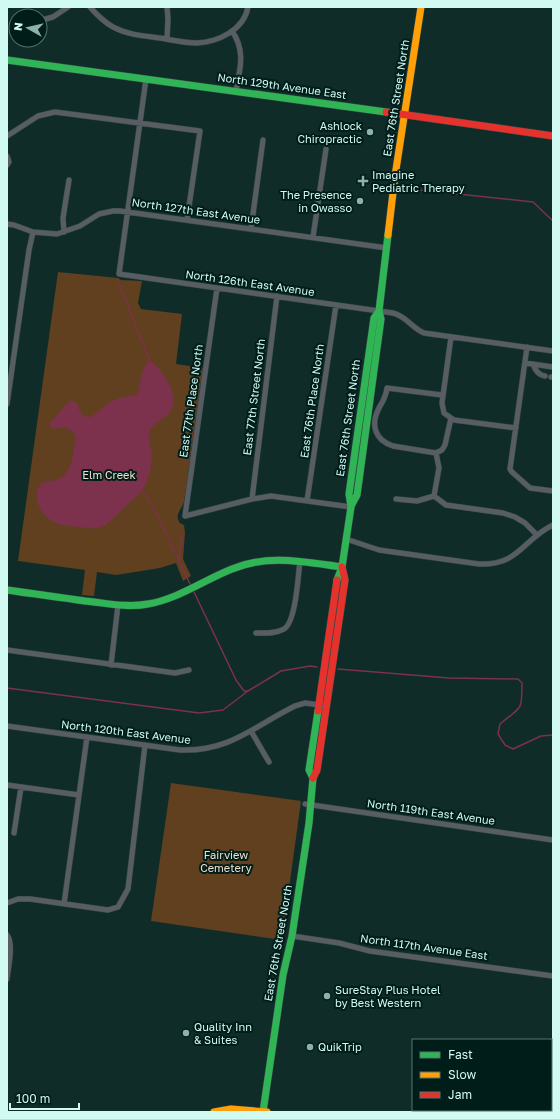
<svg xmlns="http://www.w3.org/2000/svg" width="560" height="1119" font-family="'Golos Text',sans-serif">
  <rect width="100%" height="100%" fill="#102c29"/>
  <path fill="#60401e" d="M58 272 118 278 121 280 142 281 138 303 141 309 182 314 176 364 203 368 184 502C181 510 174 515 180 523L184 525 185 533 183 559 191 576 183 581 176 563 160 568 116 575 97 572 94 596 82 595 85 570 18 561Z
    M171 783 301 801 282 940 151 921Z"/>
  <path fill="#7c314c" d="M150 360C162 370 184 398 168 414 163 420 151 424 149 433 148 439 151 448 152 454 152 462 150 473 147 481 144 491 134 499 126 506 121 511 109 524 103 526 96 530 87 528 79 527 73 526 65 526 58 524 42 518 30 499 41 483 46 481 51 482 56 480 74 474 73 451 76 436 70 428 64 425 55 429L50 427V423L69 401H73L77 403C80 412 80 416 91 417 99 411 107 402 117 399 124 396 132 397 138 394 140 385 142 364 150 360Z"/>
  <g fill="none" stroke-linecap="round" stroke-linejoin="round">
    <path stroke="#7c314c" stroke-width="1.5" d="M401 188 533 202 553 221
      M119 283 150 362
      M140 490 147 497 155 511 190 584
      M179 561 182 533
      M194 592 236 680 244 691H248
      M338 669 449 678 518 679 522 683C522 713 521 706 500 724L498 734 505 745 513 749 541 736 553 735
      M7 688 199 713 223 710 248 691 281 671 310 666 317 667"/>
    <g stroke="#314a47" stroke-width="6">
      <path id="street" d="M90 7C97 15 104 22 113 27 128 35 144 36 160 38 172 40 185 43 197 43 218 42 244 30 248 7
        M42 20 53 17 68 7
        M232 31C246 51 240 69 236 91
        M167 39 168 19 167 7
        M146 79 119 274 393 313C406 316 412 328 424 333L553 351
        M7 136 38 116 55 112 200 131 187 220
        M7 156 9 162 7 165
        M7 224 14 225 33 232 57 234 80 226 99 214 113 211H120L387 248
        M251 229 263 140
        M64 232 63 218 69 180
        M313 237 326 149
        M217 288 185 516 252 499 271 496 351 507
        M527 347 510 469 512 472 530 488 553 491
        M525 363 553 367
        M533 364C535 370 538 375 545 376
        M551 377H553
        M7 404 29 250 33 232
        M451 418 454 420 516 428
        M436 453 393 446C375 440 370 425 379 408 383 401 386 397 387 388L442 395
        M434 496 439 468 436 453 442 450 445 445 451 418 444 413 442 403 451 337
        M252 499 277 296
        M396 499 417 501 434 496 446 505 503 513 515 517 525 523 537 535
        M307 501 336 305
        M346 539 379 550 479 564C519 566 523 539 553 525
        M256 633C265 633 275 634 284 629 296 622 298 576 300 561
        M7 650 175 673 189 670
        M111 665 118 605
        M7 726 180 750C230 752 254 726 295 706L305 703 327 706
        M251 731 269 762
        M7 785 79 795
        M305 804 553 840
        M14 833 21 787
        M7 903 18 899H30L108 910 118 907 128 889 145 745
        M64 904 87 737
        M7 935C14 943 8 969 7 979
        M292 936 339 943 370 951 553 976"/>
    </g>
    <g stroke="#314a47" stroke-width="8">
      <path id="fast" d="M7 60 386 112
        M351 506 357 495 381 319 379 311 388 235
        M337 580 342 567 351 507 349 494 374 318 379 311
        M7 590C33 594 59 597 85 601 106 603 127 608 148 604 178 599 204 580 232 569 268 554 304 562 342 567
        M263 1112 283 975 292 936 309 823 313 778 309 770 318 711"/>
    </g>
    <g stroke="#314a47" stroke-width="8">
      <path id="slow" d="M388 235 395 176 421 7
        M214 1112 231 1109 267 1112"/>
    </g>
    <g stroke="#314a47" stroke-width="8">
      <path id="jam" d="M386 112 553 136
        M318 711 337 580
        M313 778 317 770 345 580 342 567"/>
    </g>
    <use href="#street" stroke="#585d64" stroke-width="5"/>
    <use href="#fast" stroke="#30b455" stroke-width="7"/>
    <use href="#slow" stroke="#ff9f0a" stroke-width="7"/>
    <use href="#jam" stroke="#e5322d" stroke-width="7"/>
  </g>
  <g fill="#8db2ac" stroke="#011d19" stroke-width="1.5">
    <circle cx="370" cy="132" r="4"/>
    <path d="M361 175h4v4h4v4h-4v4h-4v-4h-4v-4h4z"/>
    <circle cx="360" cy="201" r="4"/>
    <circle cx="327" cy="996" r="4"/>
    <circle cx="186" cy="1033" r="4"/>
    <circle cx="310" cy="1047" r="4"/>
  </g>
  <g text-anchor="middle" stroke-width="4" stroke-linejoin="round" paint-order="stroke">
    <g font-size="11" fill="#d0faf2" stroke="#011d19">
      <text transform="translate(282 86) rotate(8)" y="4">North 129th Avenue East</text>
      <text transform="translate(396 98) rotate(-81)" y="4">East 76th Street North</text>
      <text transform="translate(196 211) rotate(8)" y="4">North 127th East Avenue</text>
      <text transform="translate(250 283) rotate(8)" y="4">North 126th East Avenue</text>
      <text transform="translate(254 397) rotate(-83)" y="4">East 77th Street North</text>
      <text transform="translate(191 401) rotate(-82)" y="4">East 77th Place North</text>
      <text transform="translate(312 401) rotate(-82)" y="4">East 76th Place North</text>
      <text transform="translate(348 418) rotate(-82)" y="4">East 76th Street North</text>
      <text transform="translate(126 732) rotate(7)" y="4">North 120th East Avenue</text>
      <text transform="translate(431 812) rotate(8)" y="4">North 119th East Avenue</text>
      <text transform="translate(278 943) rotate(-80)" y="4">East 76th Street North</text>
      <text transform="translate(424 947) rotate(8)" y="4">North 117th Avenue East</text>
    </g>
    <g font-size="11" fill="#d0faf2" stroke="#011d19" text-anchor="start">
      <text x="362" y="130" text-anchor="end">Ashlock<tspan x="362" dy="13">Chiropractic</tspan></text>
      <text x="372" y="179">Imagine<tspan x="372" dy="13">Pediatric Therapy</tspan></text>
      <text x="352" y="199" text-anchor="end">The Presence<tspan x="352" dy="13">in Owasso</tspan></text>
      <text x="335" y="994">SureStay Plus Hotel<tspan x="335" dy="13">by Best Western</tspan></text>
      <text x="194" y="1031">Quality Inn<tspan x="194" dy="13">&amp; Suites</tspan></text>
      <text x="318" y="1051">QuikTrip</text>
    </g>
    <g font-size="11" fill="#f2dfcf" stroke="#011d19">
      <text x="109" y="479">Elm Creek</text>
      <text x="226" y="859">Fairview<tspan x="226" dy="13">Cemetery</tspan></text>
    </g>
  </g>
  <rect width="560" height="1119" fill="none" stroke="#d0faf2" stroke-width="16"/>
  <rect x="412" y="1039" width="140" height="72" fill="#011d19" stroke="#547570"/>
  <rect x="420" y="1052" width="20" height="6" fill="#30b455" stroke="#547570"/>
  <text x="448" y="1059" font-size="12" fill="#d0faf2">Fast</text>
  <rect x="420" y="1072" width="20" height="6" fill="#ff9f0a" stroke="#547570"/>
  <text x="448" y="1079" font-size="12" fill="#d0faf2">Slow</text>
  <rect x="420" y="1092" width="20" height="6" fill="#e5322d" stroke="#547570"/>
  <text x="448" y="1099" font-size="12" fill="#d0faf2">Jam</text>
  <g transform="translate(28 28) rotate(278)"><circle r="19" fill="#011d19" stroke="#547570"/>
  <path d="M0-3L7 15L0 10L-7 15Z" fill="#8db2ac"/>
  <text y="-6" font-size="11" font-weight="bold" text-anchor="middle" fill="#d0faf2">N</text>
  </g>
  <path d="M10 1103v6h69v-6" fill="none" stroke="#d0faf2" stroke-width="2"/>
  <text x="16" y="1103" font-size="12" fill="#d0faf2" stroke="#011d19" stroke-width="3" paint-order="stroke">100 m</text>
</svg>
